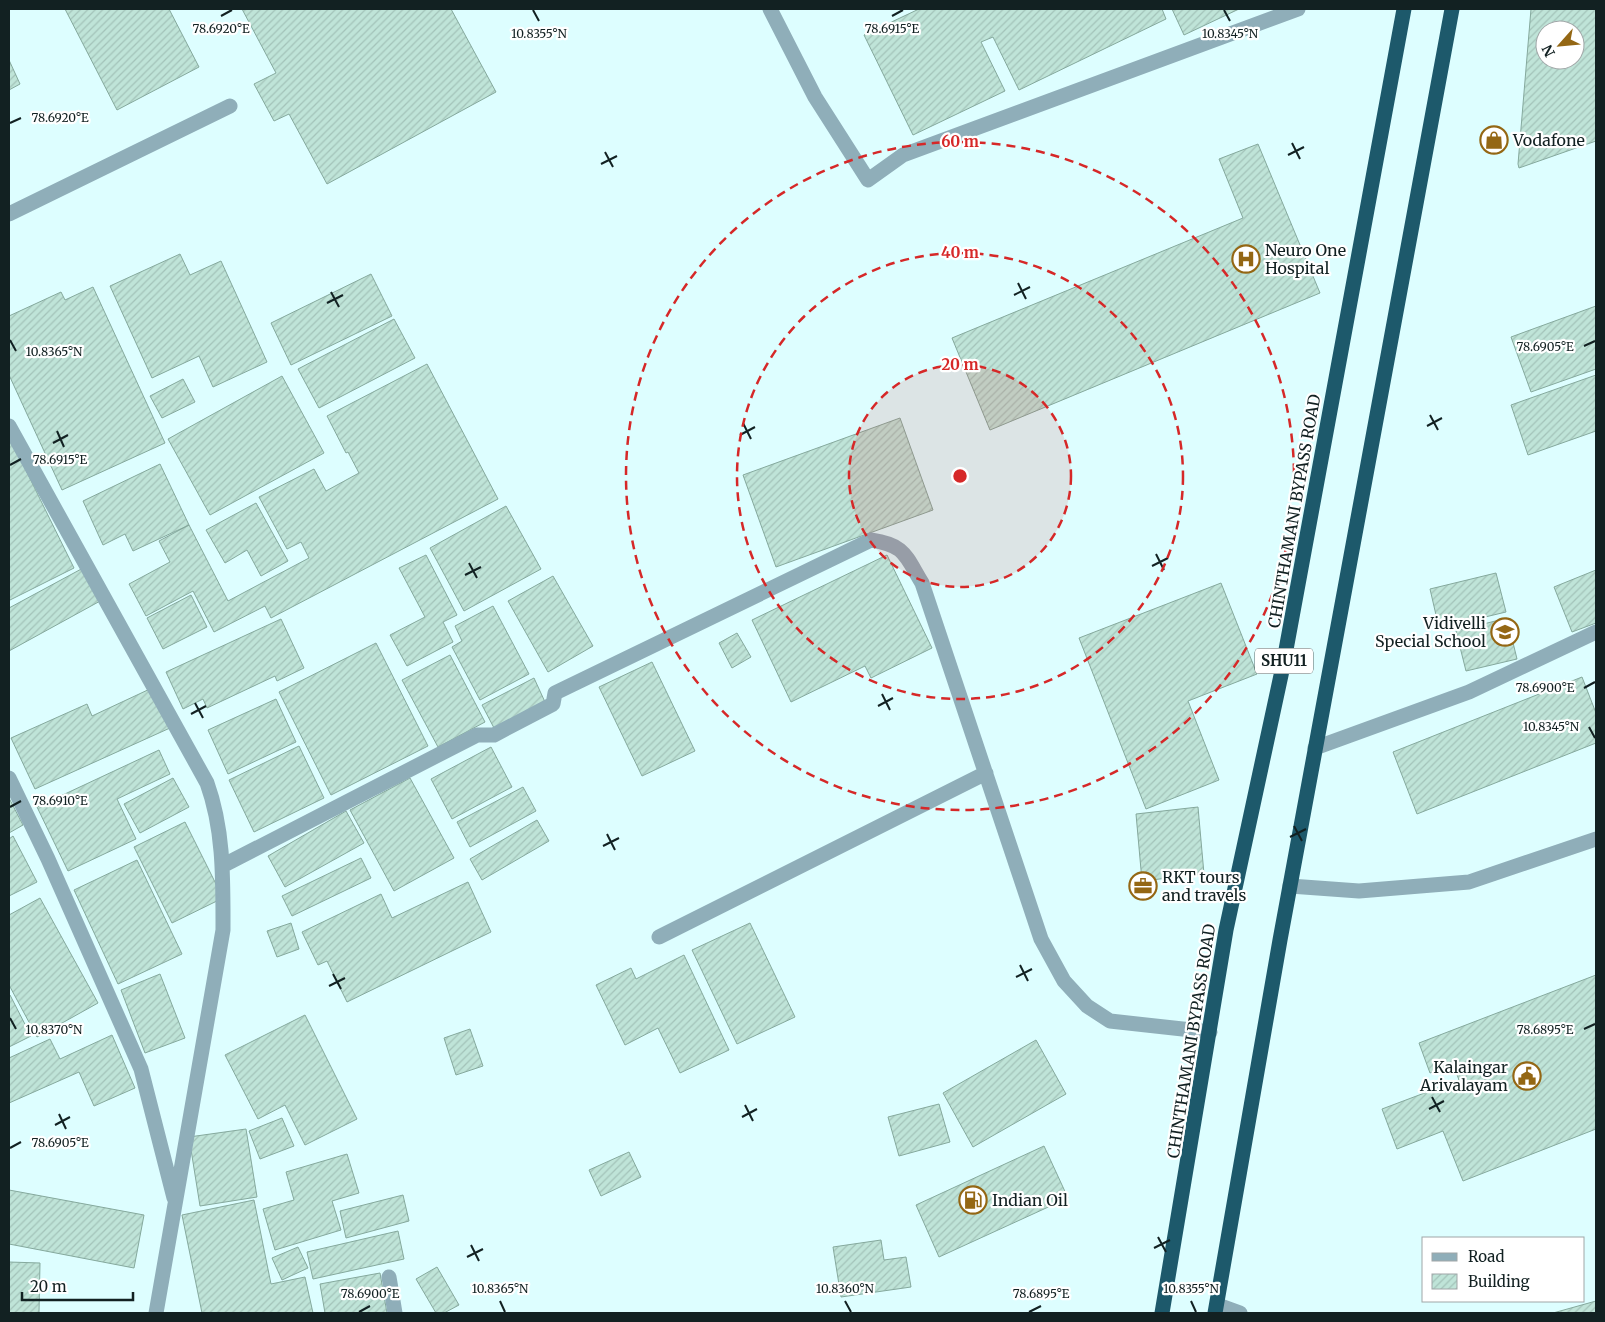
<svg xmlns="http://www.w3.org/2000/svg" width="1605" height="1322" font-family="Merriweather,serif">
  <defs>
    <pattern id="building-hatch" width="6" height="6" patternUnits="userSpaceOnUse" patternTransform="scale(1.25)"><rect width="6" height="6" fill="#bfe4d8"/><path d="M-1 1l2-2M0 6l6-6M5 7l2-2" fill="none" stroke="#a3c3b9"/></pattern>
  </defs>
  <rect width="100%" height="100%" fill="#ddfeff"/>
  <path fill="url(#building-hatch)" stroke="#85a99d" fill-rule="evenodd" d="M65 9H169L199 67 117 110Z
    M242 9H451L496 92 327 184 289 114 274 121 254 84 276 73Z
    M919 9H1162L1166 19 1019 90 993 37 981 42 1005 91 913 135 864 35Z
    M1172 9H1239L1184 35Z
    M1531 9H1596V141L1519 168 1518 164ZM1545 30H1575V60H1545Z
    M9 60 20 84 9 90Z
    M1258 144 1320 293 990 430 952 338 1243 218 1219 159Z
    M180 254 190 275 221 261 267 362 213 387 199 356 152 378 110 286Z
    M371 274 392 316 291 365 271 323Z
    M93 287 165 443 62 490 9 375V316L61 292 65 300Z
    M1596 306V369L1531 392 1511 337Z
    M394 319 415 358 319 408 298 369Z
    M427 364 498 499 271 618 265 606 214 632 193 591 146 616 129 584 170 562 159 541 189 525 228 601 309 558 301 542 287 549 259 497 314 469 326 491 359 473 348 452 346 453 327 416Z
    M1596 375V431L1528 455 1511 405Z
    M282 376 324 453 210 515 168 439Z
    M183 379 195 402 162 418 150 396Z
    M900 418 933 510 776 567 743 475Z
    M9 436 74 568 10 600 9 598Z
    M160 464 189 525 133 551 125 534 103 545 83 501Z
    M256 503 288 561 261 576 247 550 225 563 206 530Z
    M506 506 541 569 464 611 430 548Z
    M426 555 457 615 443 622 453 642 407 666 390 635 425 617 399 568Z
    M887 555 932 648 871 678 865 666 791 702 752 620Z
    M85 567 102 600 9 651V608Z
    M1596 570V623L1572 632 1554 587Z
    M1496 573 1506 612 1439 628 1430 589Z
    M553 576 593 646 548 672 508 601Z
    M1221 583 1257 674 1188 701 1219 780 1146 809 1079 638Z
    M191 595 207 627 163 649 147 618Z
    M493 606 529 674 480 700 452 647 462 641 455 626Z
    M1507 618 1517 659 1466 671 1456 631Z
    M281 619 304 668 277 681 275 676 207 708 203 699 183 709 166 672Z
    M737 633 751 657 732 668 719 643Z
    M376 643 428 746 331 795 279 692Z
    M450 655 485 722 438 747 402 680Z
    M652 662 695 751 642 776 599 687Z
    M1582 677 1596 713V743L1417 814 1393 752Z
    M534 678 545 702 494 728 482 705Z
    M152 688 170 728 35 789 11 738 87 704 92 716Z
    M276 699 296 742 228 774 208 730Z
    M299 746 324 798 254 832 229 780Z
    M491 747 512 787 452 819 431 779Z
    M159 750 170 774 117 799 136 839 68 871 37 807Z
    M173 778 189 807 140 833 124 804Z
    M410 778 454 858 394 891 350 810Z
    M523 787 536 811 470 847 457 822Z
    M9 798 23 825 9 833Z
    M1198 807 1204 874 1142 881 1136 814Z
    M346 811 364 843 285 887 268 856Z
    M537 820 549 841 482 880 470 859Z
    M185 822 223 898 172 923 134 847Z
    M13 836 37 882 9 896V839Z
    M361 858 371 878 292 916 282 896Z
    M137 860 182 954 118 984 74 890Z
    M468 882 491 932 347 1002 327 961 318 965 302 932 381 894 392 918Z
    M40 898 98 1003 37 1037 9 985V915Z
    M291 923 299 949 277 957 267 931Z
    M750 923 795 1017 737 1044 692 950Z
    M684 955 729 1050 680 1073 658 1028 625 1045 596 985 631 968 636 979Z
    M160 974 185 1038 145 1053 121 990Z
    M1596 975V1129L1463 1181 1443 1131 1397 1149 1382 1109 1459 1080 1453 1064 1430 1073 1419 1043Z
    M10 995 31 1036 9 1047V996Z
    M305 1015 357 1119 305 1145 285 1105 258 1119 225 1055Z
    M470 1029 483 1066 456 1075 444 1038Z
    M112 1035 135 1088 94 1106 79 1072 9 1103V1058L50 1039 60 1059Z
    M1036 1040 1066 1094 973 1147 943 1093Z
    M939 1104 950 1142 899 1156 888 1117Z
    M282 1118 294 1146 260 1159 249 1131Z
    M246 1129 257 1197 200 1206 189 1137Z
    M1044 1146 1068 1198 939 1257 916 1205Z
    M629 1152 641 1177 601 1196 589 1170Z
    M347 1154 359 1193 332 1201 341 1230 275 1250 263 1209 294 1200 286 1172Z
    M9 1190 144 1215 134 1268 9 1244Z
    M403 1195 409 1221 346 1238 340 1211Z
    M254 1200 271 1284 305 1277 313 1313H202L182 1215Z
    M398 1231 404 1259 313 1279 307 1252Z
    M881 1240 884 1260 906 1257 911 1287 841 1297 833 1247Z
    M298 1247 308 1268 282 1280 272 1258Z
    M9 1262 40 1263 39 1313H9Z
    M437 1267 459 1305 444 1313H436L416 1279Z
    M380 1273 387 1313H325L320 1284Z
    M1596 1301V1313H1553Z"/>
  <g fill="none" stroke-linecap="round" stroke-linejoin="round">
    <path stroke="#8faeb9" stroke-width="15" d="M770 9 815 97 868 180 903 155 1298 9
      M9 214 230 106
      M9 426 207 783C224 830 223 880 223 930L156 1313
      M1315 748 1469 692 1596 632
      M9 778 48 859 141 1069 174 1198
      M222 866 477 735H494L553 704 555 693 871 540C905 545 905 555 922 583L1041 939 1064 981 1087 1006 1110 1021 1210 1032
      M1290 886 1359 891 1469 882 1596 839
      M659 937 986 773
      M389 1277 395 1313
      M1218 1305 1240 1313"/>
    <path stroke="#1d596b" stroke-width="15" d="M1162 1313 1226 930 1283 666 1404 9
      M1215 1313 1280 940 1452 9"/>
  </g>
  <path fill="none" stroke="#122122" stroke-width="2" d="M533 10 539 21M1224 10 1230 21M221 16 232 10M892 16 903 10M10 123 21 118M1292 143 1300 159M605 152 613 167M1288 155 1304 147M601 164 617 156M1018 283 1026 299M331 292 339 307M1014 295 1030 287M327 303 343 295M10 340 16 351M1584 346 1595 341M1430 415 1438 430M743 423 751 439M1427 426 1442 418M57 431 64 447M740 435 755 427M53 443 68 435M10 465 21 459M1156 554 1164 570M469 563 477 578M1152 566 1168 558M465 575 481 567M1584 688 1595 682M882 694 890 710M195 703 203 718M878 706 893 698M191 714 206 706M1589 727 1595 738M10 807 21 801M1294 826 1302 841M607 834 615 850M1290 837 1306 829M603 846 619 838M1020 965 1028 981M333 974 341 989M1016 977 1032 969M329 986 345 978M10 1018 16 1029M1584 1029 1595 1024M1432 1097 1440 1112M745 1105 753 1121M1429 1109 1444 1101M59 1114 66 1129M742 1117 757 1109M55 1125 70 1117M10 1148 21 1142M1158 1237 1166 1252M471 1245 479 1261M1154 1248 1170 1240M467 1257 483 1249M500 1301 505 1312M845 1301 851 1312M1191 1301 1196 1312M359 1312 370 1306M1029 1312 1041 1306"/>
  <circle cx="960" cy="476" r="111" fill="#d62828" fill-opacity=".12"/>
  <g fill="none" stroke="#d62828" stroke-width="2.5" stroke-dasharray="9 6">
    <circle cx="960" cy="476" r="111"/>
    <circle cx="960" cy="476" r="223"/>
    <circle cx="960" cy="476" r="334"/>
  </g>
  <defs>
    <g id="shop-ring" transform="scale(1.4375)"><circle r="9.5" fill="#fff" stroke="#946714" stroke-width="1.5"/><path d="M-5-2.5h2.3a2.7 3.5 0 0 1 5.4 0H5L5.5 6h-11ZM-1.5-2.5h3a1.5 2.3 0 0 0-3 0Z" fill="#946714"/></g>
    <g id="hospital-ring" transform="scale(1.4375)"><circle r="9.5" fill="#fff" stroke="#946714" stroke-width="1.5"/><path d="M-5-5h3v3.5h4V-5h3V5h-3V1.5h-4V5h-3Z" fill="#946714"/></g>
    <g id="school-ring" transform="scale(1.4375)"><circle r="9.5" fill="#fff" stroke="#946714" stroke-width="1.5"/><path d="M0-5L7-2L0 1L-7-2ZM-4 1L0 2.5L4 1V4Q0 6-4 4Z" fill="#946714"/></g>
    <g id="office-ring" transform="scale(1.4375)"><circle r="9.5" fill="#fff" stroke="#946714" stroke-width="1.5"/><path d="M-6-3h4V-5.5h4V-3h4V5H-6ZM-1-4.5V-3h2v-1.5ZM-6 0V1H6V0Z" fill="#946714"/></g>
    <g id="civic-ring" transform="scale(1.4375)"><circle r="9.5" fill="#fff" stroke="#946714" stroke-width="1.5"/><path d="M-.6-6.5H3V-4.5H.6V-3L4-1V1h2V6H-6V1h2V-1L-.6-3ZM-1.2 2.5V6h2.4V2.5Z" fill="#946714"/></g>
    <g id="fuel-ring" transform="scale(1.4375)"><circle r="9.5" fill="#fff" stroke="#946714" stroke-width="1.5"/><path d="M-5.5-6h7V0h2V4h1.3V-2.5L3-4.5l.8-.8L6-3V5H2.5V1h-1V6h-7ZM-4.2-4.7v3.2H.2V-4.7Z" fill="#946714"/></g>
  </defs>
  <g fill-rule="evenodd">
    <use href="#shop-ring" x="1494" y="140"/>
    <use href="#hospital-ring" x="1246" y="259"/>
    <use href="#school-ring" x="1505" y="632"/>
    <use href="#office-ring" x="1143" y="886"/>
    <use href="#civic-ring" x="1527" y="1076"/>
    <use href="#fuel-ring" x="973" y="1200"/>
  </g>
  <g text-anchor="middle" stroke-width="4.5" stroke-linejoin="round" paint-order="stroke">
    <rect fill="#fff" stroke="#596464" stroke-width="1" x="1255" y="648.5" width="58" height="25" rx="4"/>
    <g font-size="15" font-weight="bold" fill="#122122">
      <text x="1284" y="666">SHU11</text>
    </g>
    <g font-size="16" fill="#122122" stroke="#fff" text-anchor="start">
      <text x="1513" y="146">Vodafone</text>
      <text x="1265" y="256">Neuro One<tspan x="1265" dy="18">Hospital</tspan></text>
      <text x="1486" y="629" text-anchor="end">Vidivelli<tspan x="1486" dy="18">Special School</tspan></text>
      <text x="1162" y="883">RKT tours<tspan x="1162" dy="18">and travels</tspan></text>
      <text x="1508" y="1073" text-anchor="end">Kalaingar<tspan x="1508" dy="18">Arivalayam</tspan></text>
      <text x="992" y="1206">Indian Oil</text>
    </g>
    <g font-size="16" fill="#122122" stroke="#fff">
      <text transform="translate(1294 511) rotate(-80)" y="6">CHINTHAMANI BYPASS ROAD</text>
      <text transform="translate(1191 1041) rotate(-81)" y="6">CHINTHAMANI BYPASS ROAD</text>
    </g>
  </g>
  <g font-size="12" text-anchor="middle" fill="#122122" stroke="#fff" stroke-width="4.5" stroke-linejoin="round" paint-order="stroke">
    <text x="221" y="33">78.6920°E</text>
    <text x="892" y="33">78.6915°E</text>
    <text x="539" y="38">10.8355°N</text>
    <text x="1230" y="38">10.8345°N</text>
    <text x="60" y="122">78.6920°E</text>
    <text x="1545" y="351">78.6905°E</text>
    <text x="54" y="356">10.8365°N</text>
    <text x="60" y="464">78.6915°E</text>
    <text x="1545" y="692">78.6900°E</text>
    <text x="1551" y="731">10.8345°N</text>
    <text x="60" y="805">78.6910°E</text>
    <text x="54" y="1034">10.8370°N</text>
    <text x="1545" y="1034">78.6895°E</text>
    <text x="60" y="1147">78.6905°E</text>
    <text x="500" y="1293">10.8365°N</text>
    <text x="845" y="1293">10.8360°N</text>
    <text x="1191" y="1293">10.8355°N</text>
    <text x="370" y="1298">78.6900°E</text>
    <text x="1041" y="1298">78.6895°E</text>
  </g>
  <circle cx="960" cy="476" r="8" fill="#d62828" stroke="#fff" stroke-width="2.5"/>
  <g font-size="15" text-anchor="middle" font-weight="bold" fill="#d62828" stroke="#fff" stroke-width="4.5" stroke-linejoin="round" paint-order="stroke">
    <text x="960" y="147">60 m</text>
    <text x="960" y="258">40 m</text>
    <text x="960" y="370">20 m</text>
  </g>
  <rect width="1605" height="1322" fill="none" stroke="#122122" stroke-width="20"/>
  <rect x="1422" y="1237" width="162" height="65" fill="#ffffff" stroke="#a0a6a7"/>
  <rect x="1432" y="1253" width="25" height="8" fill="#8faeb9" stroke="#a0a6a7"/>
  <text x="1468" y="1262" font-size="15" fill="#122122">Road</text>
  <rect x="1432" y="1274" width="25" height="15" fill="url(#building-hatch)" stroke="#a0a6a7"/>
  <text x="1468" y="1287" font-size="15" fill="#122122">Building</text>
  <g transform="translate(1560 45) rotate(243)"><circle r="24" fill="#ffffff" stroke="#a0a6a7"/>
  <path d="M0-4L9 19L0 12L-9 19Z" fill="#946714"/>
  <text y="-8" font-size="14" font-weight="bold" text-anchor="middle" fill="#122122">N</text>
  </g>
  <path d="M22 1292v8h111v-8" fill="none" stroke="#122122" stroke-width="2.5"/>
  <text x="30" y="1292" font-size="15" fill="#122122" stroke="#ffffff" stroke-width="4" paint-order="stroke">20 m</text>
</svg>
